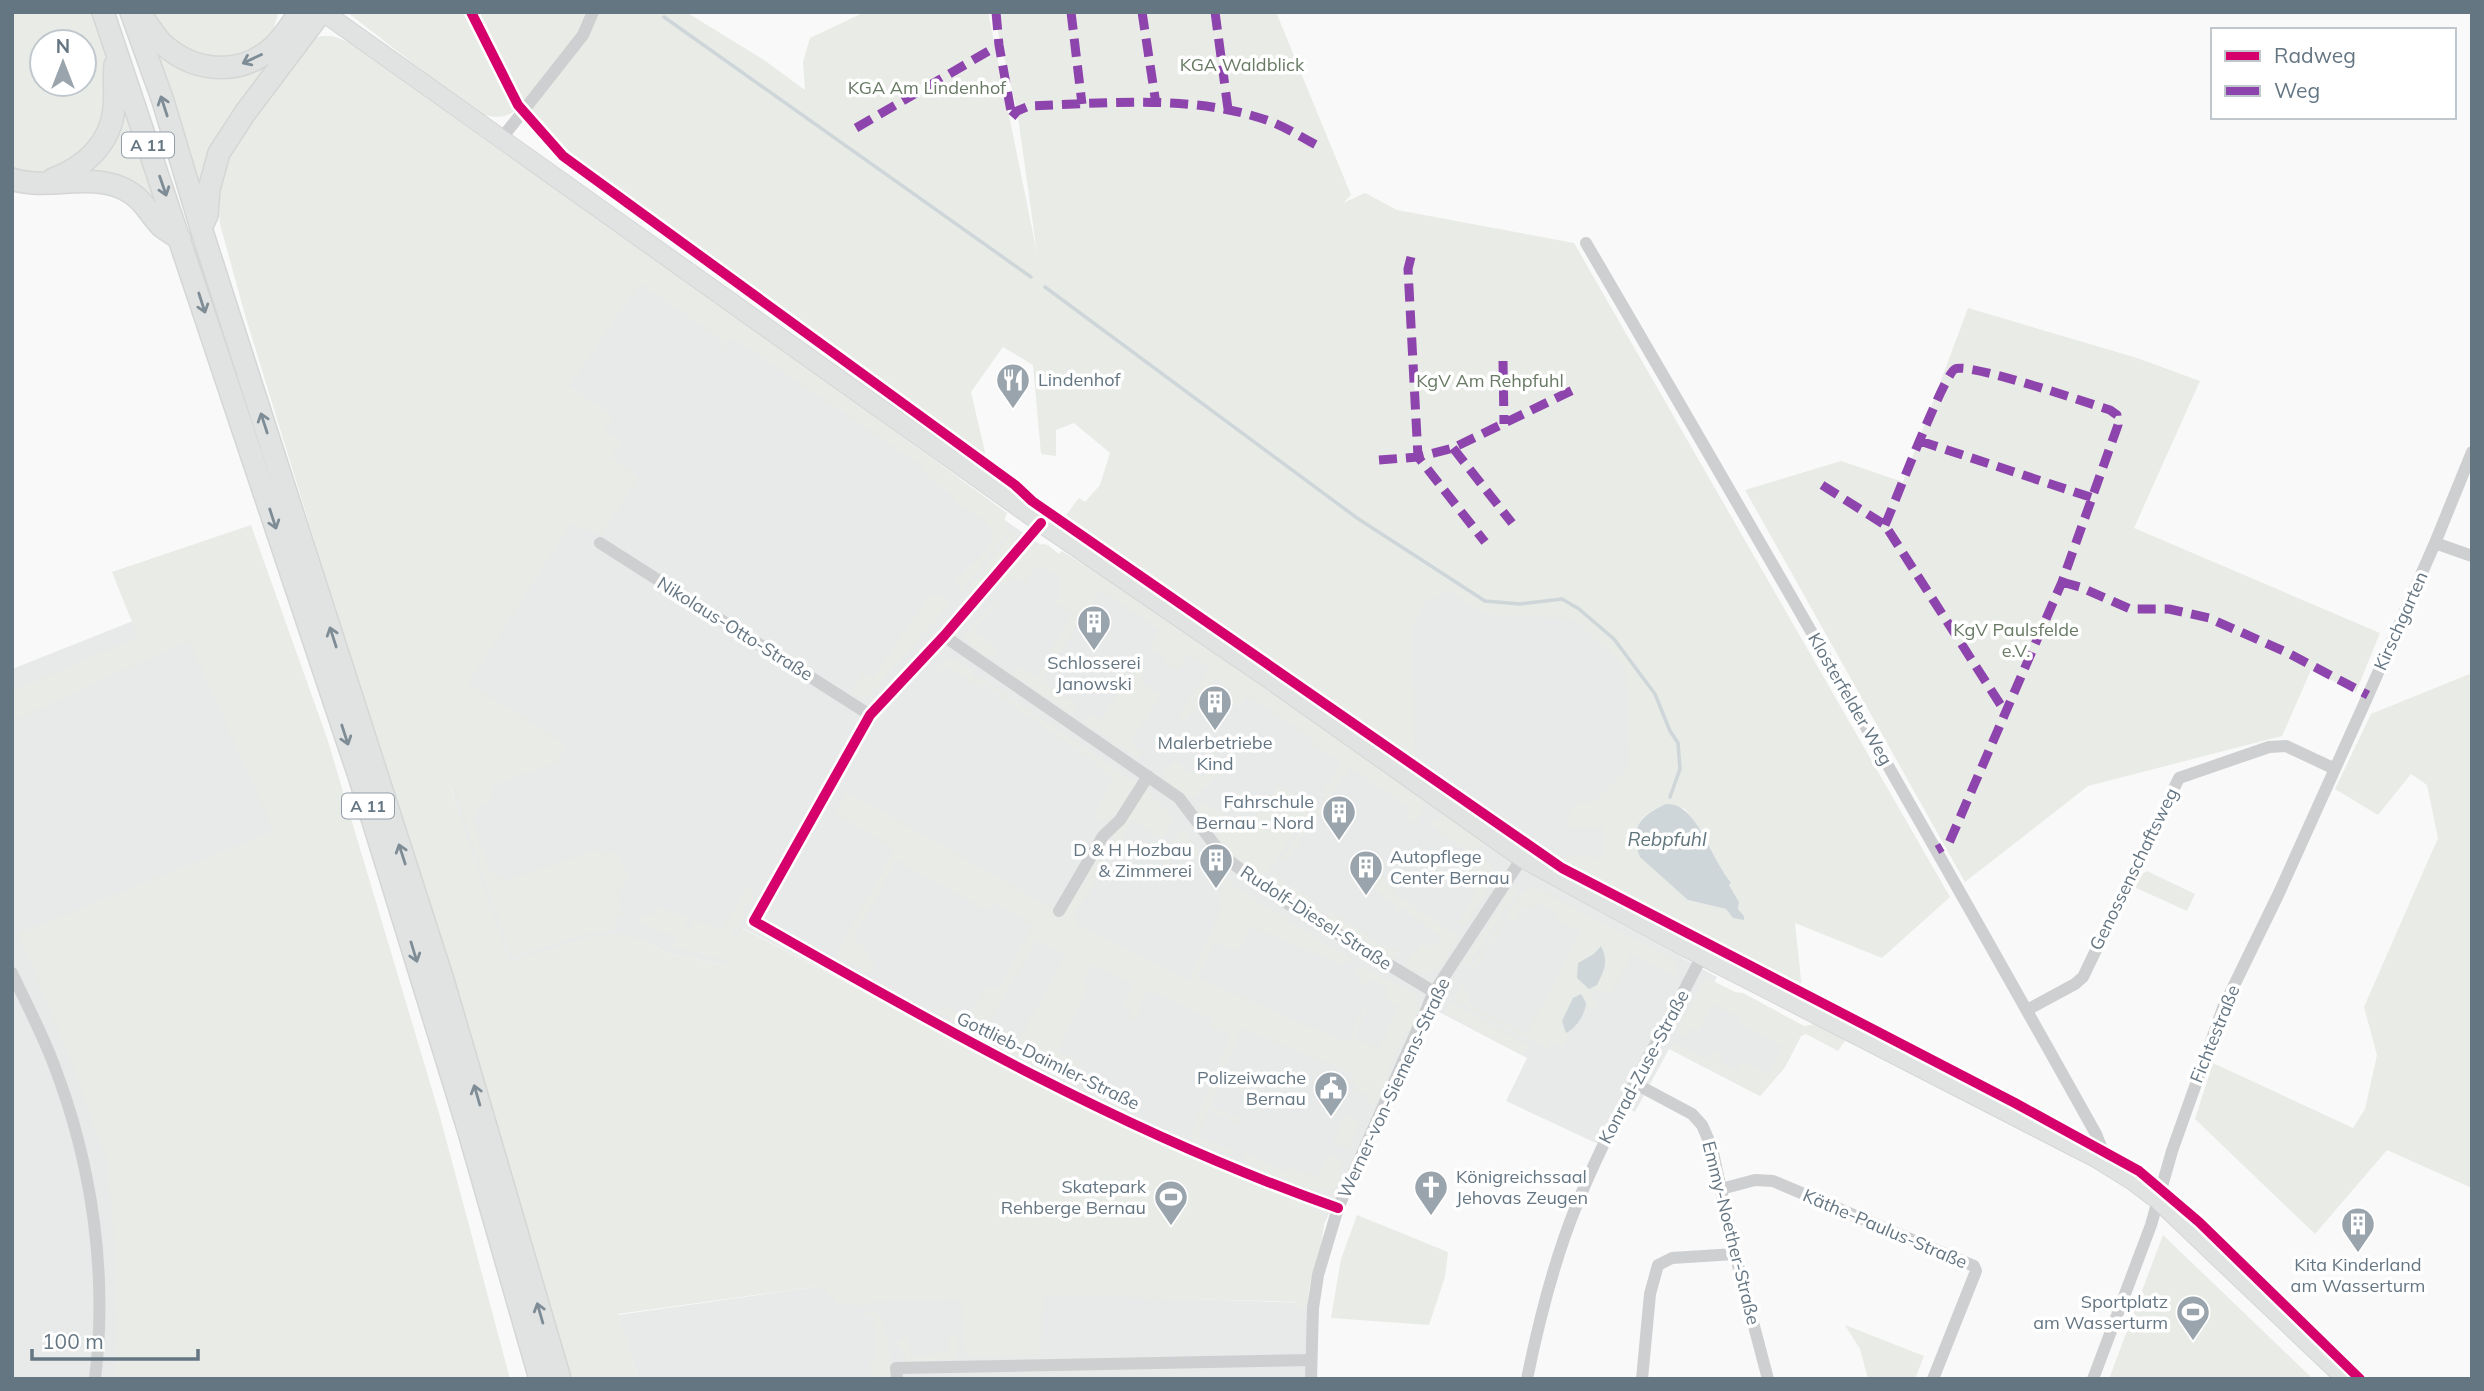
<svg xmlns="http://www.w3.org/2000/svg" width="2484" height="1391" font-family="Mulish,sans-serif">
  <rect width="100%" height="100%" fill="#f9f9f9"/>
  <path fill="#e8e9e9" d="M630 260 1267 702 1420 793 1535 876 1717 977 1711 988 1801 1036 1785 1067 1760 1096 1669 1049 1635 1112 1617 1104 1598 1144 1506 1101 1527 1058 1422 1003 1346 1180 1324 1224V1219L1068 1099 743 928 725 965 671 954 641 940 592 937 509 962 460 816 422 692 540 385Z
    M1386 539 1553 598 1634 663 1637 814 1612 890 1562 864 1380 739Z
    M196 596 485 1287 307 1379H12V669Z
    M821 1286 1308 1303 1307 1379H638L618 1315Z"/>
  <path fill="#e8ebe6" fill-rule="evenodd" d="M12 12H93L109 70 110 93 92 148 51 172 36 174 12 169ZM42 42H84V84H42Z
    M150 12H277L278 14 271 38 244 56 207 60 168 39Z
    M347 12H686L764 60 805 90 803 62 810 38 865 12H988L1037 253 1017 110 993 12H1276L1351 195 1343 203 1365 193 1397 210 1574 243 1950 897 1882 958 1795 923 1802 989 1564 866 1563 860 1566 856 1604 858V827L1567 826 1568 814 1576 802 1596 801 1630 766 1626 671 1619 660 1572 618 1498 616 1485 613 1448 591 1425 603 1412 630 1415 764 1066 515 1079 498 1085 502 1100 485 1110 453 1074 423 1056 430V456L1041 454 1033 365 1003 347 971 392 987 461 601 179 555 143 523 106C504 119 495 120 474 111ZM1666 804 1685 809 1706 838 1723 874 1731 882 1729 885 1739 902 1738 909 1744 916 1733 918 1726 909 1688 900 1637 848C1636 821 1641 814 1666 804Z
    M321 36H332L349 42 504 152 557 185 1007 513 1004 521 1009 531 961 591 954 582 956 577 959 578 965 570 988 550 992 540V531L984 521 954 501 951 494 929 479 919 464 738 341 730 337 722 349 719 347 724 341 640 283 569 386 613 416 604 430 622 442 611 457 639 477 601 534 571 524 468 683 567 745 558 762 492 785 490 801 477 807 473 822 490 872 501 879H511L600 849 602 855 616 852 625 873 632 874 616 894 623 914 613 917 618 925 615 930 589 933 511 957 454 787 451 788 509 961 592 937 621 934 641 940 671 954 725 965 727 960 673 947 677 938 637 921 646 913 653 916 658 907 689 918 684 928 690 931 696 920 722 932 734 909 736 910 746 886 753 889 754 901 751 904H746L743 911 745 915 739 928H734L731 933 734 939 737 940 742 928 1068 1099 1316 1209 1324 1218C1325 1247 1308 1274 1308 1303L1304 1307H1296V1302L1042 1295 1041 1354 966 1356 961 1298 872 1302 870 1306 838 1304 821 1286 618 1314 638 1379H571L454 977 322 565 245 315 220 224 216 185 223 157 312 39Z
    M289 40 200 189 152 47 195 71Z
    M122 101 156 203 151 204 75 176Z
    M1968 308 2137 358 2200 381 2134 528 2380 633 2356 692 2311 670 2282 736 2088 786 1965 882 1745 490 1841 461 1903 482Z
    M251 525 327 738 439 1113 510 1379H115L118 1336 115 1240 107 1161 74 1069 19 933 274 831 189 640 12 721V692L138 637 112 572Z
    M1013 532H1016L1012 547 977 588 965 592Z
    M1043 544 1048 545 1059 554 1062 551 1179 625 1423 798 1422 813 1415 824 1405 818 1411 808 1350 767 1289 858 1286 861 1283 859 1272 874 1289 887 1292 886 1315 901 1314 904 1320 908 1314 914 1268 883 1270 876 1325 798 1321 795 1342 764 1309 742 1312 738 1248 695 1239 707 1225 697 1230 689 1215 679 1186 720 1179 715 1210 669 1189 654 1178 670 1165 661 1166 659 1149 647 1160 630 1101 590 1042 680 1077 705 1072 713 1070 714 1014 675 1018 665 1037 677 1053 653 1050 651 1074 614 1054 602 1063 590 1058 586 1061 581 1056 578 1059 572 1057 571 1054 575 1039 565 1023 583 1014 576 1003 586 998 580 1027 549Z
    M931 594 936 597 941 594V598L950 603 866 699 857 697 851 693 864 673 873 678Z
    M996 600 998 601 974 632 998 649 992 657C981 657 969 646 964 636Z
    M955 660 973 671 971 674 977 679 980 677 1137 784C1126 801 1117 829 1092 818L1114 778 1094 765 1095 762 984 685 981 688 950 668 937 671 935 670 944 661Z
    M1138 665 1141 668 1143 683 1161 695 1130 743 1142 752 1137 758 1084 722 1089 713 1101 720Z
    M2472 673V1188L2387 1150 2315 1234 2195 1119 2213 1063 2353 1128 2365 1109 2377 1055 2364 1007 2438 838 2427 785 2411 774 2378 815 2335 789 2371 714Z
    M1214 753 1225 761 1211 782 1193 798H1187L1163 777 1164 772 1173 760 1191 773 1193 770 1204 778 1215 763 1210 759Z
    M1279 785 1308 805 1309 811 1267 872 1259 877 1228 850 1198 810 1205 802 1246 831Z
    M1146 790 1174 817 1163 839 1132 820 1089 893 1074 913 1078 925 1189 981 1223 905 1218 902 1225 885 1213 880 1217 872 1244 893 1352 960 1341 964 1250 926 1239 952 1213 941 1197 978 1348 1043 1365 1004 1368 1005 1354 1038 1380 1049 1398 1006 1388 1002 1385 996 1389 989 1371 978 1367 985 1359 981 1356 974 1359 965 1417 996 1418 1014 1411 1030 1404 1033 1375 1106 1366 1103 1368 1096 1357 1091 1353 1095 1357 1085 1350 1082 1354 1074 1242 1028 1220 1080 1253 1094 1252 1096 1220 1083 1210 1106 1242 1120 1241 1124 1208 1110 1197 1136 1233 1151 1231 1155 1191 1139 1190 1136 1231 1035 1212 1027V1019L1148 990 1138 1009V1019L1131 1020 1130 1011 1123 1008 1135 984 1093 964 1082 985 1088 988 1058 1051 1083 1064 1073 1085 1011 1054 1066 955 1037 940 988 1022 1009 1034 1002 1046 938 1012 947 1008 967 1019 988 987 999 988 1034 925 994 903 988 911 896 860 853 939 864 946 871 962 876 966 871 975 836 955 895 849 836 813 847 792 1064 915 1099 854Z
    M1446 816 1452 817 1484 842 1478 851 1486 857 1484 859 1495 872 1486 893 1464 926 1459 921 1473 901 1470 898 1475 891 1468 852 1431 824 1436 818Z
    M1182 827 1199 851 1191 867 1187 865 1190 859 1175 852 1167 869 1162 867Z
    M1372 871 1389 882 1395 895 1458 936 1445 961 1435 971 1422 972 1404 967 1410 956 1423 942 1432 949 1441 937 1407 912 1408 910 1402 906 1397 913 1394 912 1398 906 1364 882Z
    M2147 871 2195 894 2187 911 2134 887 2139 876Z
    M1516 884 1518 890 1466 968 1464 960 1492 920 1508 892Z
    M1533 886 1668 957C1675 962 1678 967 1676 976L1632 953 1610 995 1603 992 1600 994 1593 988C1605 976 1609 962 1601 947L1595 954 1589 956 1582 983 1589 989 1597 1003 1594 1009H1588L1585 999 1581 994 1562 1025 1566 1033 1571 1032 1563 1047 1550 1042 1548 1046 1559 1053 1558 1054 1453 999 1462 982 1467 985 1463 992 1470 996 1467 1003 1527 1034 1581 932 1557 919 1559 915 1536 902 1532 909 1524 905 1514 924 1506 920 1493 944 1490 942 1473 973 1470 970 1523 892Z
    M1332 912 1386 949 1400 950 1394 961 1325 921Z
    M1711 980 1735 992 1743 993 1804 1026 1815 1024 1843 1037 1845 1041 1838 1051 1806 1034 1801 1036 1785 1067 1760 1096 1670 1049 1673 1041 1707 1059 1717 1051 1724 1054 1720 1063 1736 1071 1741 1062 1769 1075 1783 1047 1739 1024 1740 1018 1713 1004 1699 1031 1692 1028 1687 1036 1677 1031 1703 982Z
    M1450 1003 1529 1045 1524 1056 1445 1013Z
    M1362 1112 1348 1149 1333 1143 1345 1114 1358 1120Z
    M1246 1154 1286 1171 1288 1166 1318 1178 1328 1155 1343 1160C1341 1169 1341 1180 1336 1187 1324 1202 1260 1168 1243 1161Z
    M1357 1215 1448 1252 1445 1277 1429 1325 1331 1318 1341 1259Z
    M2163 1235 2313 1379H2109Z
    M871 1310 879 1314 888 1341 892 1374 888 1379H872L870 1360 878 1358 874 1318H865L864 1313 871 1312Z
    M1845 1325 1924 1356 1915 1379H1868L1860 1349Z
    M952 1332 958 1336 957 1360 901 1362 905 1360 904 1350H900L897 1343 905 1337H909L910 1357 950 1352 949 1333Z"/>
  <path fill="#ced6d9" d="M1666 804C1697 801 1713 864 1731 882L1729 885 1739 902 1738 909 1744 916V920L1733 918 1726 909 1688 900 1640 857C1629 829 1640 815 1666 804Z
    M1601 946C1609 962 1604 970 1597 985L1589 989 1577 978 1578 963 1594 954Z
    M1581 994 1586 1003C1585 1015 1576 1028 1566 1033L1562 1021 1573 998Z"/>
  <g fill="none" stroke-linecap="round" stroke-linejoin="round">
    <path stroke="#ced6d9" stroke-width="3.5" d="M664 17 1031 277
      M1045 287 1357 518 1485 601 1520 604 1562 599 1579 609 1614 639 1655 694 1670 731 1678 743 1680 769 1670 797"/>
    <g stroke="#d5d6d7" stroke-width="20">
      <path id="secondary" d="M323 12 1041 523 1269 679 1522 858 1677 943 2096 1158 2133 1181 2158 1200 2346 1379"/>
    </g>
    <g stroke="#d5d6d6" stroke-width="24">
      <path id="motorway" d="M103 12 359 776 468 1129 540 1379
        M131 12 163 101 201 228 443 980 560 1379
        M138 12C148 22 154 37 165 46 197 73 241 76 273 47 284 37 291 24 300 12
        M12 179C48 191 89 172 124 189 144 199 148 213 162 227 167 231 175 235 180 239
        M53 179C85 167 110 144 114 109 116 94 113 80 115 65
        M202 226 207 215 209 189 219 153 245 113 321 12"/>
    </g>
    <path stroke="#cecfd0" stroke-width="12" d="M502 138 583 35 593 12
      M1586 243C1759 539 1929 835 2096 1134L2102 1149 2096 1158
      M1041 523 944 636 870 715 754 921C942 1029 1132 1136 1338 1208
      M600 543 870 715
      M2435 543 2472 556
      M944 636 1179 798 1223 856 1277 897 1434 992
      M1059 911 1103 836 1120 820 1148 776
      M12 973C26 1003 42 1033 54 1065 92 1164 108 1274 95 1379
      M2027 1010 2075 984 2083 977 2179 778 2269 747 2286 746 2335 769
      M1634 1083 1692 1114 1702 1125 1712 1148 1735 1254 1768 1379
      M1721 1189 1755 1180 1773 1181 1974 1266 1976 1271 1933 1379
      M897 1379 896 1368 1311 1360
      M1311 1379 1313 1308 1318 1275 1338 1208 1434 992 1522 858
      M1527 1379C1539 1320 1554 1260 1577 1204 1612 1118 1660 1039 1702 956
      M1642 1379 1650 1294 1658 1265 1672 1258 1735 1254
      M2093 1379 2151 1225 2172 1151 2223 1008 2279 893 2366 700 2435 543 2472 452"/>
    <use href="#secondary" stroke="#e1e2e2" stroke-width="18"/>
    <use href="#motorway" stroke="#e1e2e2" stroke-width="21"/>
    <path stroke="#8e44ad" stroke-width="9" stroke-dasharray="18 9" stroke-linecap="butt" d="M996 12 999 45 1012 117
      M1071 12 1082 104
      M1142 12 1156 104
      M1215 12 1228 109
      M1012 117 1017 111 1029 106C1108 103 1194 94 1269 121 1288 128 1304 139 1322 148
      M856 128 999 45
      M1411 257 1408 269 1418 457 1485 542
      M1503 361 1504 424
      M1920 441 2093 498
      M1453 448 1512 523
      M1379 460 1418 457 1453 448 1573 390
      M1822 485 1885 525 2002 707 2008 710
      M1885 525C1894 505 1944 374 1955 369 1968 362 2088 403 2110 410L2117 415 2118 425 2062 582 1949 843 1937 850
      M2062 582 2080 587 2130 609H2169L2209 618 2288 653 2368 695"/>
    <g stroke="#fff" stroke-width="15">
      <path id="cycleway" d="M471 12 518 105 563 156 1015 485 1032 501 1562 868 2015 1103 2139 1171 2199 1222 2360 1379
        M1041 523 944 636 870 715 754 921C942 1029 1132 1136 1338 1208"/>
    </g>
    <use href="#cycleway" stroke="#d6006c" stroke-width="10"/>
  </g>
  <defs><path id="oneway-shaft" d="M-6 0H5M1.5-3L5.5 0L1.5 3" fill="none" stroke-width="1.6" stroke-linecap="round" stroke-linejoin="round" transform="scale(1.75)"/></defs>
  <g stroke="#7e8c96">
    <use href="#oneway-shaft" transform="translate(252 59) rotate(155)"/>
    <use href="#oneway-shaft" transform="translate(164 106) rotate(-108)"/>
    <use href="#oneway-shaft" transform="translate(163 186) rotate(71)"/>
    <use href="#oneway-shaft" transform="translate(202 303) rotate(72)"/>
    <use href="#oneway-shaft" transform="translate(264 423) rotate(-108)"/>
    <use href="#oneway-shaft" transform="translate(273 519) rotate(72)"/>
    <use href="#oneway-shaft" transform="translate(333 637) rotate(-108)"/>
    <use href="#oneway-shaft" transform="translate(345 735) rotate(72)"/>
    <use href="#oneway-shaft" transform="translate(402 854) rotate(-108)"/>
    <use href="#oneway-shaft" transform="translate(414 952) rotate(73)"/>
    <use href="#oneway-shaft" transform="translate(477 1095) rotate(-106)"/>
    <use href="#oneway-shaft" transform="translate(540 1313) rotate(-106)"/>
  </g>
  <defs>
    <g id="restaurant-pin" transform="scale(1.75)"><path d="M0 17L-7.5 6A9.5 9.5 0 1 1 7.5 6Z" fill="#99a4ac" stroke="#fff"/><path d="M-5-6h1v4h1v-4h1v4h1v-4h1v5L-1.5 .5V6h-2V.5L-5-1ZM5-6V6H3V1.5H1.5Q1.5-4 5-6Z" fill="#fff"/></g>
    <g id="building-pin" transform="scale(1.75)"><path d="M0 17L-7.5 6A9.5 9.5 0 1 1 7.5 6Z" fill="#99a4ac" stroke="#fff"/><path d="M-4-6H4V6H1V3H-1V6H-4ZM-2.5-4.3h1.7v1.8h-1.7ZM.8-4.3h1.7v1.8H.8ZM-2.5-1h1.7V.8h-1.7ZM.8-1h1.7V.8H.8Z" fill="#fff"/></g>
    <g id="civic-pin" transform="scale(1.75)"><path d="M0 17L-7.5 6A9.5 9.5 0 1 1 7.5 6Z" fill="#99a4ac" stroke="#fff"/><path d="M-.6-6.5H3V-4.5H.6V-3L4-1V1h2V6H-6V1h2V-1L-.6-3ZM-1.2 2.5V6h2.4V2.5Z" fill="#fff"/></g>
    <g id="church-pin" transform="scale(1.75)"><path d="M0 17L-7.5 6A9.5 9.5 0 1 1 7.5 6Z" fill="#99a4ac" stroke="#fff"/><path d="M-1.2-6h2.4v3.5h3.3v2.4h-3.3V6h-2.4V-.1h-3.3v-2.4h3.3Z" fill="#fff"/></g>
    <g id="stadium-pin" transform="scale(1.75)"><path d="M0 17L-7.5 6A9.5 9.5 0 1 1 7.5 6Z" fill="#99a4ac" stroke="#fff"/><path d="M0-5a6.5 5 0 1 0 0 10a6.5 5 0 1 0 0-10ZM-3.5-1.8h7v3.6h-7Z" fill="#fff"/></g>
  </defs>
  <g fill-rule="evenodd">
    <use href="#restaurant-pin" x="1013" y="380"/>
    <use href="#building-pin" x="1094" y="622"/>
    <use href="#building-pin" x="1215" y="702"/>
    <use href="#building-pin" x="1339" y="812"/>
    <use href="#building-pin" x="1216" y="860"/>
    <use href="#building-pin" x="1366" y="867"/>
    <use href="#civic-pin" x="1331" y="1088"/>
    <use href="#church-pin" x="1431" y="1187"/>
    <use href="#stadium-pin" x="1171" y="1197"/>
    <use href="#building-pin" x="2358" y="1224"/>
    <use href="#stadium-pin" x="2193" y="1312"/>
  </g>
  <g text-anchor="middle" stroke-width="7" stroke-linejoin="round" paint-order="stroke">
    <g fill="#fff" stroke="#939fa8" stroke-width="2">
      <rect x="122" y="132.5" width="52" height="25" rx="5"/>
      <rect x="342" y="793.5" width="52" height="25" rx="5"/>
    </g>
    <g font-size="16" font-weight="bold" fill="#657683">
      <text x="148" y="151">A 11</text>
      <text x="368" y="812">A 11</text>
    </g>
    <g font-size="18" fill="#687a64" stroke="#fff">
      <text x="1242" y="71">KGA Waldblick</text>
      <text x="927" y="94">KGA Am Lindenhof</text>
      <text x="1490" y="387">KgV Am Rehpfuhl</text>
      <text x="2016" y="636">KgV Paulsfelde<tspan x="2016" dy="21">e.V.</tspan></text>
    </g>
    <g font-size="18" fill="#657683" stroke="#fff" text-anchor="end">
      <text x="1038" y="386" text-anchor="start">Lindenhof</text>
      <text x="1094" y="669" text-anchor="middle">Schlosserei<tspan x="1094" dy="21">Janowski</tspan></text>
      <text x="1215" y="749" text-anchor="middle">Malerbetriebe<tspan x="1215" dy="21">Kind</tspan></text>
      <text x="1314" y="808">Fahrschule<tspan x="1314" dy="21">Bernau - Nord</tspan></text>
      <text x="1192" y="856">D &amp; H Hozbau<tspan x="1192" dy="21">&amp; Zimmerei</tspan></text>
      <text x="1390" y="863" text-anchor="start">Autopflege<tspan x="1390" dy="21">Center Bernau</tspan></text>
      <text x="1306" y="1084">Polizeiwache<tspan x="1306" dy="21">Bernau</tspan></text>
      <text x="1456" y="1183" text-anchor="start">Königreichssaal<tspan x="1456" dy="21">Jehovas Zeugen</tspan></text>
      <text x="1146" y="1193">Skatepark<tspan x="1146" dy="21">Rehberge Bernau</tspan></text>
      <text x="2358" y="1271" text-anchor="middle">Kita Kinderland<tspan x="2358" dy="21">am Wasserturm</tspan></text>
      <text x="2168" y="1308">Sportplatz<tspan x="2168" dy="21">am Wasserturm</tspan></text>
    </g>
    <g font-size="18" fill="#657683" stroke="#fff">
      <text transform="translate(2401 621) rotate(-66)" y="6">Kirschgarten</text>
      <text transform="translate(735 629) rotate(32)" y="6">Nikolaus-Otto-Straße</text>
      <text transform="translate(1850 699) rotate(60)" y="6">Klosterfelder Weg</text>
      <text transform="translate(2134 869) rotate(-64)" y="6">Genossenschaftsweg</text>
      <text transform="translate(1316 918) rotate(33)" y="6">Rudolf-Diesel-Straße</text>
      <text transform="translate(2215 1034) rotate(-68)" y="6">Fichtestraße</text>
      <text transform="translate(1048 1061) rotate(26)" y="6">Gottlieb-Daimler-Straße</text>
      <text transform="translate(1644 1067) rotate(-62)" y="6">Konrad-Zuse-Straße</text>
      <text transform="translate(1394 1088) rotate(-65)" y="6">Werner-von-Siemens-Straße</text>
      <text transform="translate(1885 1229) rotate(23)" y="6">Käthe-Paulus-Straße</text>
      <text transform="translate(1731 1233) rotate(76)" y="6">Emmy-Noether-Straße</text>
    </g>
    <g font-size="19" font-style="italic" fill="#60757c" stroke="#fff">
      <text x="1667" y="846">Rebpfuhl</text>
    </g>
  </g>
  <rect width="2484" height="1391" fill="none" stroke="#657683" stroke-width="28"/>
  <rect x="2211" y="28" width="245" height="91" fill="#ffffff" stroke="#c1c8cd" stroke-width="2"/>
  <rect x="2225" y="51" width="35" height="10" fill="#d6006c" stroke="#c1c8cd" stroke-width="2"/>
  <text x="2274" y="63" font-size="21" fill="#657683">Radweg</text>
  <rect x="2225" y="86" width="35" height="10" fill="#8e44ad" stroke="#c1c8cd" stroke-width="2"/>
  <text x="2274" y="98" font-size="21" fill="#657683">Weg</text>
  <g transform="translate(63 63)"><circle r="33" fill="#ffffff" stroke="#c1c8cd" stroke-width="2"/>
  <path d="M0-5L12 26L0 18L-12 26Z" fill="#99a4ac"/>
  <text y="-10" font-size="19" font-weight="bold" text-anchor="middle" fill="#657683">N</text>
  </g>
  <path d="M32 1349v10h166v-10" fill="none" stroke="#657683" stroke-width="3.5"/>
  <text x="42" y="1349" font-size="21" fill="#657683" stroke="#ffffff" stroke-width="5" paint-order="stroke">100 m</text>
</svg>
